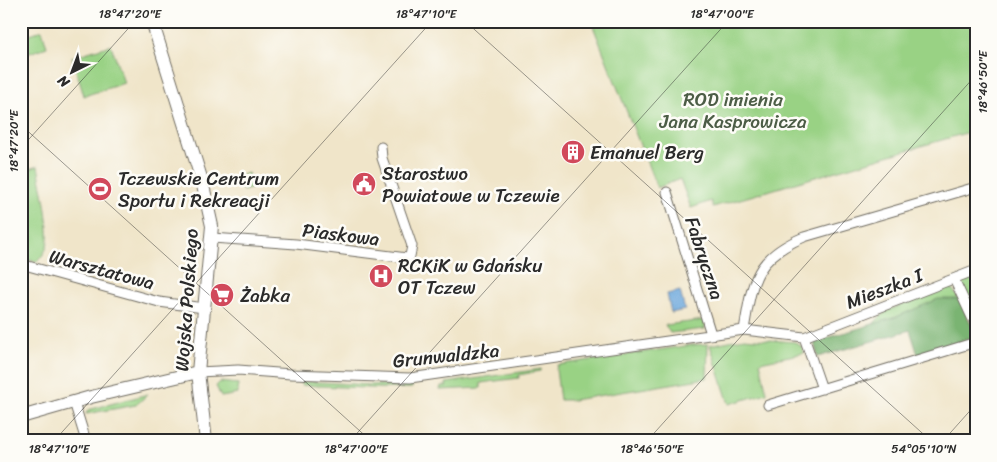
<svg xmlns="http://www.w3.org/2000/svg" width="997" height="462" font-family="Sriracha,sans-serif">
  <rect width="100%" height="100%" fill="#fdfcf7"/>
  <filter id="ink" filterUnits="userSpaceOnUse"><feTurbulence type="fractalNoise" baseFrequency=".02" numOctaves="2"/><feDisplacementMap in="SourceGraphic" scale="10" xChannelSelector="R" yChannelSelector="G"/><feConvolveMatrix kernelMatrix="1 2 1 2 8 2 1 2 1" color-interpolation-filters="sRGB"/></filter>
  <filter id="wash" filterUnits="userSpaceOnUse"><feTurbulence type="fractalNoise" baseFrequency=".0096" numOctaves="4" result="noise"/><feDisplacementMap in="SourceGraphic" scale="20" xChannelSelector="R" yChannelSelector="G"/><feGaussianBlur stdDeviation="1.12" result="paint"/><feColorMatrix in="noise" values="0 0 0 0 0 0 0 0 0 0 0 0 0 0 0 0 0 1.4 0 .05"/><feComposite in="paint" operator="in"/></filter>
  <g filter="url(#wash)">
    <rect width="100%" height="100%" fill="#f0e5c9"/>
    <path fill="#99d284" stroke="#627e58" d="M591 21H976V130L713 207 711 201 691 208 680 179 657 188Z
      M42 30 47 47 21 56V37Z
      M111 45 124 83 84 96 72 57Z
      M38 166C41 184 53 234 46 249 44 254 40 258 37 262L21 258V172Z
      M248 173 253 188 243 191 238 181 221 187 220 182Z
      M976 277V315L967 304 961 282Z
      M950 286 959 299 872 325 886 311Z
      M705 320V329L670 333 665 325Z
      M744 338 795 342 802 347 804 353 760 362 767 393 729 404 710 345Z
      M708 344 707 378 573 400H560L556 370 557 365 692 345Z
      M541 369 540 371 519 375V378L481 383V388L440 390 441 386H447L446 383Z
      M301 381 370 385 412 384V388C375 389 338 387 301 385Z
      M220 382 238 384V394L221 397 216 386Z
      M148 394 136 405 86 414 88 410Z"/>
    <path fill="#7ab472" stroke="#52704e" d="M938 299H959L972 326 974 338 918 355 910 330 818 357 814 342 896 317Z"/>
    <path fill="#6ca7dc" stroke="#4c6984" d="M680 291 685 310 671 313 667 294Z"/>
  </g>
  <g filter="url(#ink)">
    <g fill="none" stroke-linecap="round" stroke-linejoin="round">
      <g stroke="#706c62" stroke-width="11">
        <path id="street" d="M667 192 711 334
          M212 238 296 244 407 258 410 256 412 246 382 158 381 147
          M21 264 159 302 204 308
          M954 279 976 326
          M744 330C752 282 754 258 804 237L976 187
          M804 337 822 389
          M198 372 238 370 291 374 410 378 744 330 804 337 976 270
          M74 402 86 441
          M768 405 976 342"/>
      </g>
      <g stroke="#706c62" stroke-width="14">
        <path id="secondary" d="M152 21 202 181 212 226 198 372 206 441
          M21 417 91 397 198 372"/>
      </g>
      <use href="#street" stroke="#fff" stroke-width="9"/>
      <use href="#secondary" stroke="#fff" stroke-width="12"/>
    </g>
  </g>
  <path fill="none" stroke="#2b2b2b" stroke-width="1" stroke-opacity="0.45" d="M465 21 931 441M21 125 371 441M21 148 135 21M54 441 432 21M350 441 728 21M647 441 976 75M943 441 976 404"/>
  <defs>
    <g id="building-disc" transform="scale(1.25)"><circle r="9.5" fill="#d1495b" stroke="#fdfcf7"/><path d="M-4-6H4V6H1V3H-1V6H-4ZM-2.5-4.3h1.7v1.8h-1.7ZM.8-4.3h1.7v1.8H.8ZM-2.5-1h1.7V.8h-1.7ZM.8-1h1.7V.8H.8Z" fill="#fff"/></g>
    <g id="civic-disc" transform="scale(1.25)"><circle r="9.5" fill="#d1495b" stroke="#fdfcf7"/><path d="M-.6-6.5H3V-4.5H.6V-3L4-1V1h2V6H-6V1h2V-1L-.6-3ZM-1.2 2.5V6h2.4V2.5Z" fill="#fff"/></g>
    <g id="stadium-disc" transform="scale(1.25)"><circle r="9.5" fill="#d1495b" stroke="#fdfcf7"/><path d="M0-5a6.5 5 0 1 0 0 10a6.5 5 0 1 0 0-10ZM-3.5-1.8h7v3.6h-7Z" fill="#fff"/></g>
    <g id="hospital-disc" transform="scale(1.25)"><circle r="9.5" fill="#d1495b" stroke="#fdfcf7"/><path d="M-5-5h3v3.5h4V-5h3V5h-3V1.5h-4V5h-3Z" fill="#fff"/></g>
    <g id="supermarket-disc" transform="scale(1.25)"><circle r="9.5" fill="#d1495b" stroke="#fdfcf7"/><path d="M-6-5.5h2.5l.6 2H6L4.5 2H-2.5L-4.4-4H-6ZM-1.5 3.2a1.3 1.3 0 1 0 .1 0ZM3 3.2a1.3 1.3 0 1 0 .1 0Z" fill="#fff"/></g>
  </defs>
  <g fill-rule="evenodd">
    <use href="#building-disc" x="573" y="152"/>
    <use href="#civic-disc" x="364" y="184"/>
    <use href="#stadium-disc" x="100" y="189"/>
    <use href="#hospital-disc" x="381" y="276"/>
    <use href="#supermarket-disc" x="222" y="295"/>
  </g>
  <g text-anchor="middle" stroke-width="5" stroke-linejoin="round" paint-order="stroke">
    <g font-size="19" fill="#4c5d46" stroke="#fdfcf7">
      <text x="733" y="106">ROD imienia<tspan x="733" dy="22">Jana Kasprowicza</tspan></text>
    </g>
    <g font-size="19" fill="#2b2b2b" stroke="#fdfcf7" text-anchor="start">
      <text x="590" y="159">Emanuel Berg</text>
      <text x="382" y="180">Starostwo<tspan x="382" dy="22">Powiatowe w Tczewie</tspan></text>
      <text x="118" y="185">Tczewskie Centrum<tspan x="118" dy="22">Sportu i Rekreacji</tspan></text>
      <text x="398" y="272">RCKiK w Gdańsku<tspan x="398" dy="22">OT Tczew</tspan></text>
      <text x="240" y="302">Żabka</text>
    </g>
    <g font-size="19" fill="#2b2b2b" stroke="#fdfcf7">
      <text transform="translate(341 234) rotate(7)" y="7">Piaskowa</text>
      <text transform="translate(705 258) rotate(72)" y="7">Fabryczna</text>
      <text transform="translate(102 269) rotate(15)" y="7">Warsztatowa</text>
      <text transform="translate(884 288) rotate(-21)" y="7">Mieszka I</text>
      <text transform="translate(186 300) rotate(-86)" y="7">Wojska Polskiego</text>
      <text transform="translate(446 355) rotate(-6)" y="7">Grunwaldzka</text>
    </g>
  </g>
  <rect width="997" height="462" fill="none" stroke="#fdfcf7" stroke-width="55"/>
  <g transform="translate(72 72) rotate(222)" stroke="#fdfcf7" stroke-width="4" paint-order="stroke">
  <path d="M0-4L9 19L0 12L-9 19Z" fill="#2b2b2b"/>
  <text y="-8" font-size="14" font-weight="bold" text-anchor="middle" fill="#2b2b2b">N</text>
  </g>
  <rect x="28" y="28" width="942" height="406" fill="none" stroke="#2b2b2b" stroke-width="2"/>
  <g font-size="12" text-anchor="middle" fill="#2b2b2b">
    <text x="130" y="18">18°47'20"E</text>
    <text x="426" y="18">18°47'10"E</text>
    <text x="722" y="18">18°47'00"E</text>
    <text transform="translate(983 82) rotate(-90)" y="4">18°46'50"E</text>
    <text transform="translate(14 141) rotate(-90)" y="4">18°47'20"E</text>
    <text x="59" y="453">18°47'10"E</text>
    <text x="356" y="453">18°47'00"E</text>
    <text x="652" y="453">18°46'50"E</text>
    <text x="924" y="453">54°05'10"N</text>
  </g>
</svg>
